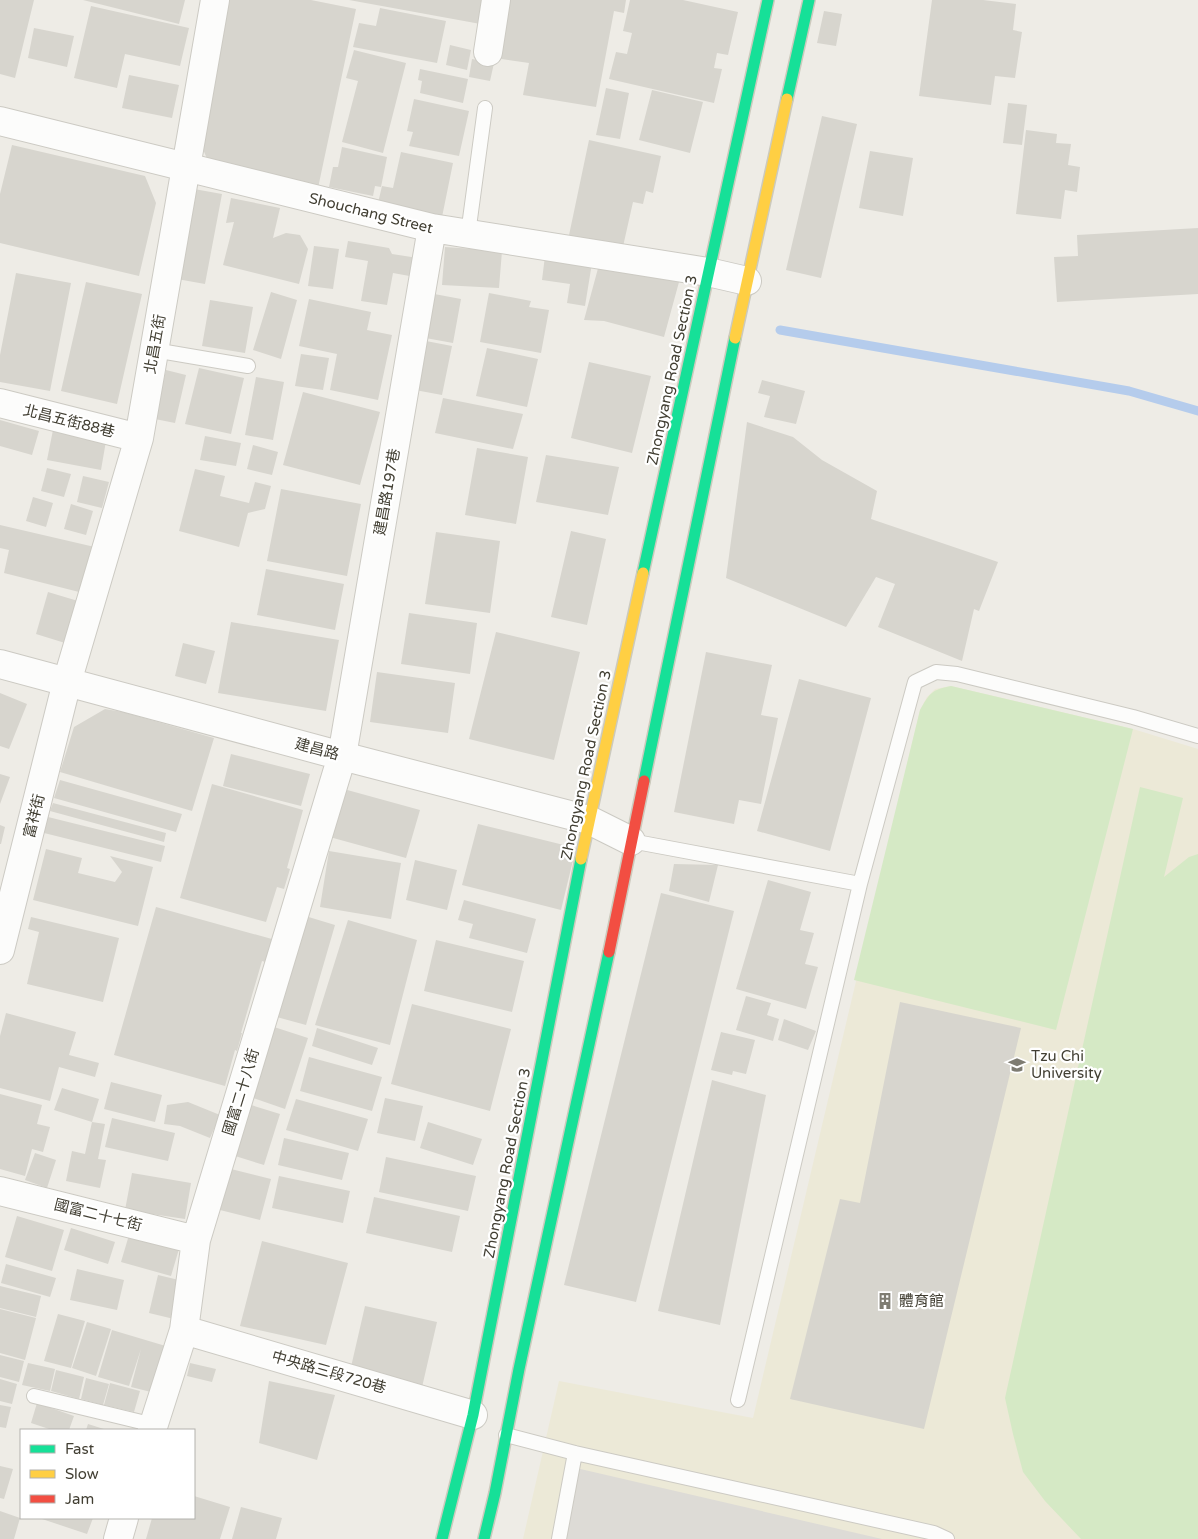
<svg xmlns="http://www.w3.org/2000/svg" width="1198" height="1539" font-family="'Varela Round','Noto Sans TC',sans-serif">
  <rect width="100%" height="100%" fill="#eeece6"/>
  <path fill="#ece9d7" d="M951 686 1133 729 1198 749V1539H523L559 1381 753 1418 920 710 927 697 935 689Z"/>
  <path fill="#d5e9c5" d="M951 686 1133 729 1056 1030 854 980 920 710C930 693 931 690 951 686Z
    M1140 787 1183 798 1164 877 1189 857 1198 854V1539H1081L1045 1501 1023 1472 1013 1434 1005 1398Z"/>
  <path fill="#dddbd6" d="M576 1468 882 1539H565Z"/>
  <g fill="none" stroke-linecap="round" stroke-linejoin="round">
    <path stroke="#b5ccec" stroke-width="9" d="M780 330 1129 391 1198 411"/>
  </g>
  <path fill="#d7d5ce" d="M0 0H34L15 78 0 74Z
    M83 0H185L179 24Z
    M226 0H311L356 9 318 188 208 161 199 140Z
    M349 0H490L486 25Z
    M505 0H626L624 13 614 11 596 107 523 95 529 63 495 58Z
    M630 0H683L738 12 728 55 717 53 714 68 722 69 714 103 609 79 616 52 627 54 632 33 623 31Z
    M932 0H983L1016 4 1013 30 1022 32 1015 78 995 76 991 105 919 96Z
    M91 6 189 28 180 66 125 54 117 88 74 78Z
    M380 8 446 21 437 63 353 47 359 23 376 26Z
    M824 11 842 14 836 46 817 43Z
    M34 28 74 36 67 67 28 58Z
    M450 45 471 50 467 70 446 65Z
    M354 50 406 63 383 153 342 142 358 81 346 78Z
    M472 59 494 63 490 81 469 77Z
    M420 69 468 79 463 103 420 93 422 81 418 80Z
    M129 75 179 85 172 118 122 108Z
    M606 88 629 93 620 139 596 135Z
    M652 90 703 102 690 153 639 140Z
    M414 99 469 111 459 156 409 146 413 132 407 131Z
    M1008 103 1027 105 1022 145 1003 143Z
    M822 116 857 124 821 278 786 270Z
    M1026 130 1057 134 1056 143 1071 144 1068 165 1080 167 1077 192 1065 190 1061 219 1016 214Z
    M589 140 661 156 653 193 646 191 643 204 633 202 622 251 568 240Z
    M12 145 145 176 156 203 139 276 0 243V194Z
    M342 147 387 157 381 187 375 186 373 196 329 187 333 167H338Z
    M870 151 913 158 903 216 859 208Z
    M401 152 453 163 442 217 378 203 382 186 393 188Z
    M194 189 222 194 205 284 177 279Z
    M231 198 280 208 273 238 286 233 300 235 308 249 299 284 223 265 234 222 226 223Z
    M1198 228V294L1057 302 1054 257 1078 256 1077 235Z
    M348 241 389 248 392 254 418 258 415 277 393 273 387 305 361 301 368 261 345 257Z
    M314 246 339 249 333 289 308 286Z
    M445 247 502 251 499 288 442 285Z
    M545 256 592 263 585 306 567 303 570 284 542 280Z
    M600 261 679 282 664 337 604 321 584 320Z
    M16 273 71 283 50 391 0 382V355Z
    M86 282 142 294 117 404 61 391Z
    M271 292 297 300 281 359 253 350Z
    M429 293 461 299 453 343 420 337Z
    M489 293 531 301 529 307 549 310 541 353 480 342Z
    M309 299 371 312 367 330 392 335 378 400 330 390 337 354 299 346Z
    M210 300 253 307 245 353 202 346Z
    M426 341 452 346 442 395 415 390Z
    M487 348 538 359 527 407 476 396Z
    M301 354 329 358 323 390 295 386Z
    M589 362 651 376 632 453 571 438Z
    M199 368 244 378 231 434 185 424Z
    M166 370 186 375 175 423 155 419Z
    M256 377 284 382 273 440 245 435Z
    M762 380 805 391 796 424 764 417 770 396 758 393Z
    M303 392 380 412 360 485 283 465Z
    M443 398 523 414 513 449 435 433Z
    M0 420 39 431 32 455 0 446Z
    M747 422 793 437 822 460 877 491 871 519 998 562 979 611 974 609 962 661 878 627 895 584 876 577 846 627 726 578Z
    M53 430 106 441 101 470 47 460Z
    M205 436 241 443 236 466 200 460Z
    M253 445 278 452 272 475 247 469Z
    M477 448 528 457 516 524 465 515Z
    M546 455 619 467 608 515 536 502Z
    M47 468 71 474 64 497 41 491Z
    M195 469 225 476 220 496 249 503 255 482 271 486 265 509 248 513 239 547 179 531Z
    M83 476 109 482 102 508 77 502Z
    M281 489 361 504 347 576 267 561Z
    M33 497 53 503 46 527 26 521Z
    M71 504 93 511 86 535 64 529Z
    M0 525 99 548 87 594 4 573 9 550 0 548Z
    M571 531 606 539 587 625 551 617Z
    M436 532 500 541 490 613 425 604Z
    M266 569 344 584 335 630 257 615Z
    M48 592 78 601 65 643 36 634Z
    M409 613 477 623 470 674 401 664Z
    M231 622 339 640 326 711 218 693Z
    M496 632 580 652 554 760 469 739Z
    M183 643 215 651 206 684 175 676Z
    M706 652 772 665 761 715 778 718 761 804 739 800 734 824 674 812Z
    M377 672 455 683 448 733 370 722Z
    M799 679 871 698 830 851 757 831Z
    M0 693 27 704 9 749 0 746Z
    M105 709 123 712 214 738 192 811 60 772 74 727Z
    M231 754 310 774 301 806 223 786Z
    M0 774 10 777 0 804Z
    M60 780 182 814 176 832 54 798Z
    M212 784 303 810 287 868 290 869 284 889 277 887 266 922 180 898Z
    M340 788 420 810 406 858 326 836Z
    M53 803 166 833 164 842 50 811Z
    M48 817 165 846 161 862 44 833Z
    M478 824 576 848 561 910 462 885Z
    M0 825 5 827 1 844H0Z
    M46 849 82 858 78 873 115 882 122 872 110 856 153 867 138 926 33 900Z
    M329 851 401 863 391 919 320 907Z
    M415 860 457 870 447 910 406 900Z
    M674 864 718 865 709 902 669 891Z
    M768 880 811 892 800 930 814 933 805 964 818 967 806 1009 736 989Z
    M661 893 734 911 636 1302 564 1285Z
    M464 900 536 919 527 953 469 938 473 924 458 920Z
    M156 907 279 941 272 964 262 961 241 1033H242L237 1051 235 1050 225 1086 114 1055Z
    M302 915 335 925 306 1025 273 1016Z
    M31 917 119 938 103 1002 27 984 39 932 28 929Z
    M348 920 417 940 390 1045 315 1025Z
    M436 940 524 961 512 1012 424 991Z
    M746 996 771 1003 767 1015 779 1019 773 1041 736 1030Z
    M900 1002 1021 1028 924 1429 790 1399 840 1199 860 1203Z
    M412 1004 511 1029 490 1111 391 1084Z
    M6 1013 76 1032 69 1055 99 1063 95 1077 59 1067 50 1101 0 1088V1036Z
    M784 1019 816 1031 808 1050 778 1040Z
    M274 1027 308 1038 285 1109 250 1097Z
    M317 1028 378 1048 372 1065 312 1046Z
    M721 1032 755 1040 746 1074 733 1071 732 1075 711 1070Z
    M309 1057 382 1077 372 1111 300 1091Z
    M712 1080 766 1095 720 1325 658 1311Z
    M111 1082 162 1095 155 1122 104 1109Z
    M62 1088 99 1099 92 1122 54 1110Z
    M0 1094 42 1105 37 1124 50 1127 43 1152 32 1149 25 1176 0 1169Z
    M385 1098 423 1106 415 1141 377 1133Z
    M296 1099 368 1119 358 1151 286 1130Z
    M188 1102 220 1115 210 1138 180 1126 164 1124 167 1105Z
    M248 1104 280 1114 264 1165 232 1155Z
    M112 1118 175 1133 168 1161 105 1147Z
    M92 1122 105 1124 98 1159 106 1160 100 1188 66 1181 72 1151 85 1154Z
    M428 1122 482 1139 473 1165 420 1148Z
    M284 1138 349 1153 342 1180 278 1165Z
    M35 1153 56 1160 47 1188 25 1180Z
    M386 1157 476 1176 468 1211 379 1192Z
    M231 1169 271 1179 260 1220 220 1210Z
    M132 1173 191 1183 185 1219 125 1210Z
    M279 1176 350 1191 343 1223 272 1208Z
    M374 1197 460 1216 452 1252 366 1233Z
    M17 1216 64 1230 52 1271 5 1257Z
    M71 1228 115 1242 108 1264 64 1250Z
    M129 1235 179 1249 171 1276 121 1262Z
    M262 1241 348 1263 326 1345 240 1326Z
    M6 1264 56 1278 50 1297 1 1283Z
    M77 1269 124 1280 117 1310 70 1300Z
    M158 1275 183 1281 174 1319 149 1313Z
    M0 1286 41 1296 36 1317 0 1308Z
    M365 1306 437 1322 420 1396 348 1380Z
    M0 1309 36 1318 25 1360 0 1353Z
    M58 1314 85 1321 71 1368 44 1361Z
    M87 1322 111 1329 96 1376 72 1368Z
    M112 1330 169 1347 155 1393 131 1387 141 1349 129 1386 98 1377Z
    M0 1355 24 1361 19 1382 0 1377Z
    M28 1363 55 1369 50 1391 22 1385Z
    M190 1363 216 1369 212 1382 187 1376Z
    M56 1370 84 1377 79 1399 51 1391Z
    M86 1378 109 1384 103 1405 81 1399Z
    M0 1379 17 1384 12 1404 0 1401Z
    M269 1381 335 1395 317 1460 259 1443Z
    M110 1383 140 1391 134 1412 104 1405Z
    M37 1403 74 1416 69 1430H52L31 1423Z
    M0 1405 11 1407 6 1428 0 1427Z
    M88 1424 107 1430H86Z
    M0 1466 13 1469 4 1499 0 1498Z
    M194 1496 230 1507 220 1539H146L152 1518H194Z
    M241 1507 282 1518 276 1539H232Z
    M0 1511 20 1518 14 1539H0Z
    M39 1518H93L87 1534Z"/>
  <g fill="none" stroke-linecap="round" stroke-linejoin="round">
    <g stroke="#cccac3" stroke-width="16">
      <path id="lane" d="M468 234 485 108
        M154 350 248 366
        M631 841 860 884
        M34 1396 154 1425
        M738 1400 860 884 915 682 936 672 957 674 1133 717 1198 736
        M506 1435 575 1453 934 1533 947 1539
        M559 1539 575 1453"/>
    </g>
    <g stroke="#cccac3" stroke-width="30">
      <path id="street" d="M488 52 496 0
        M0 121 432 228 708 272 747 281
        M0 403 139 438
        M0 664 342 756 589 820 631 841
        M0 950 67 682 139 438 215 0
        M0 1191 196 1240
        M184 1330 473 1415
        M152 1430 184 1330 196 1240 342 756 432 228
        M118 1539 124 1518"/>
    </g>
    <g stroke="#cccabd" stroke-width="14">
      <path id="fast" d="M787 99 809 0
        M643 573 768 0
        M644 781 735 338
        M442 1539 473 1415 581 859
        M484 1539 495 1493 519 1369 609 952"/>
    </g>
    <g stroke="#cccabd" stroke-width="14">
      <path id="slow" d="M735 338 787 99
        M581 859 643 573"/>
    </g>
    <g stroke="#cccabd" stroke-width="14">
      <path id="jam" d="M609 952 644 781"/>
    </g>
    <use href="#lane" stroke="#fcfcfb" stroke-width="14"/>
    <use href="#street" stroke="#fcfcfb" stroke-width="28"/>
    <use href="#fast" stroke="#16e098" stroke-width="11"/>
    <use href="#slow" stroke="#ffcf43" stroke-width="11"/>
    <use href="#jam" stroke="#f24e42" stroke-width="11"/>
  </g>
  <defs>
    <g id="university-bare" transform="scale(1.35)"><path d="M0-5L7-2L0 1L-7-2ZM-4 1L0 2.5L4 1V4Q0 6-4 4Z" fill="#7e7c72" stroke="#fff" stroke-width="2.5" paint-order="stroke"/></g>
    <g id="building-bare" transform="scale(1.35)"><path d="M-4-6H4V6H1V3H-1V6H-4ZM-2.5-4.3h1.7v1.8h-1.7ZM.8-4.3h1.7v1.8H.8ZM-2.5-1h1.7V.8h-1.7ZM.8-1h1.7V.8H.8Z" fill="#7e7c72" stroke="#fff" stroke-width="2.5" paint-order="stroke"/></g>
  </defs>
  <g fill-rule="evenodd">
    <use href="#university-bare" x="1017" y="1065"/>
    <use href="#building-bare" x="885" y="1301"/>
  </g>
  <g text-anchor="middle" stroke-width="4.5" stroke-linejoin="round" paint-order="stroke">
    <g font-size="15" fill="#423f33" stroke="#fff">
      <text transform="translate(371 213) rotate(14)" y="5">Shouchang Street</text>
      <text transform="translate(155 344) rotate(-80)" y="5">北昌五街</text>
      <text transform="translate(672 370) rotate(-78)" y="5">Zhongyang Road Section 3</text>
      <text transform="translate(69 421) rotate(14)" y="5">北昌五街88巷</text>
      <text transform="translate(387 492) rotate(-80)" y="5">建昌路197巷</text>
      <text transform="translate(317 749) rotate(15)" y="5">建昌路</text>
      <text transform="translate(586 765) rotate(-78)" y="5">Zhongyang Road Section 3</text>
      <text transform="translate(34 816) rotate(-76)" y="5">富祥街</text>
      <text transform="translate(241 1092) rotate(-73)" y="5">國富二十八街</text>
      <text transform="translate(507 1163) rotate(-79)" y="5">Zhongyang Road Section 3</text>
      <text transform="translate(98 1215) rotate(14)" y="5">國富二十七街</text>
      <text transform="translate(329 1372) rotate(16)" y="5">中央路三段720巷</text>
    </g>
    <g font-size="15" fill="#423f33" stroke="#fff" text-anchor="start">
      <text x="1031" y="1061">Tzu Chi<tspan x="1031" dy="17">University</tspan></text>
      <text x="899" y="1306">體育館</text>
    </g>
  </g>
  <rect x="20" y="1429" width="175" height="90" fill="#ffffff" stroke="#b3b2ad"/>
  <rect x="30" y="1445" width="25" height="8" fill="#16e098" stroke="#b3b2ad"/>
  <text x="65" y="1454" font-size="15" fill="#423f33">Fast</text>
  <rect x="30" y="1470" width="25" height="8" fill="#ffcf43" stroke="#b3b2ad"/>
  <text x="65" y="1479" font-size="15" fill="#423f33">Slow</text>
  <rect x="30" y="1495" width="25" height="8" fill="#f24e42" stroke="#b3b2ad"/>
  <text x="65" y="1504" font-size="15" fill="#423f33">Jam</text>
</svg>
